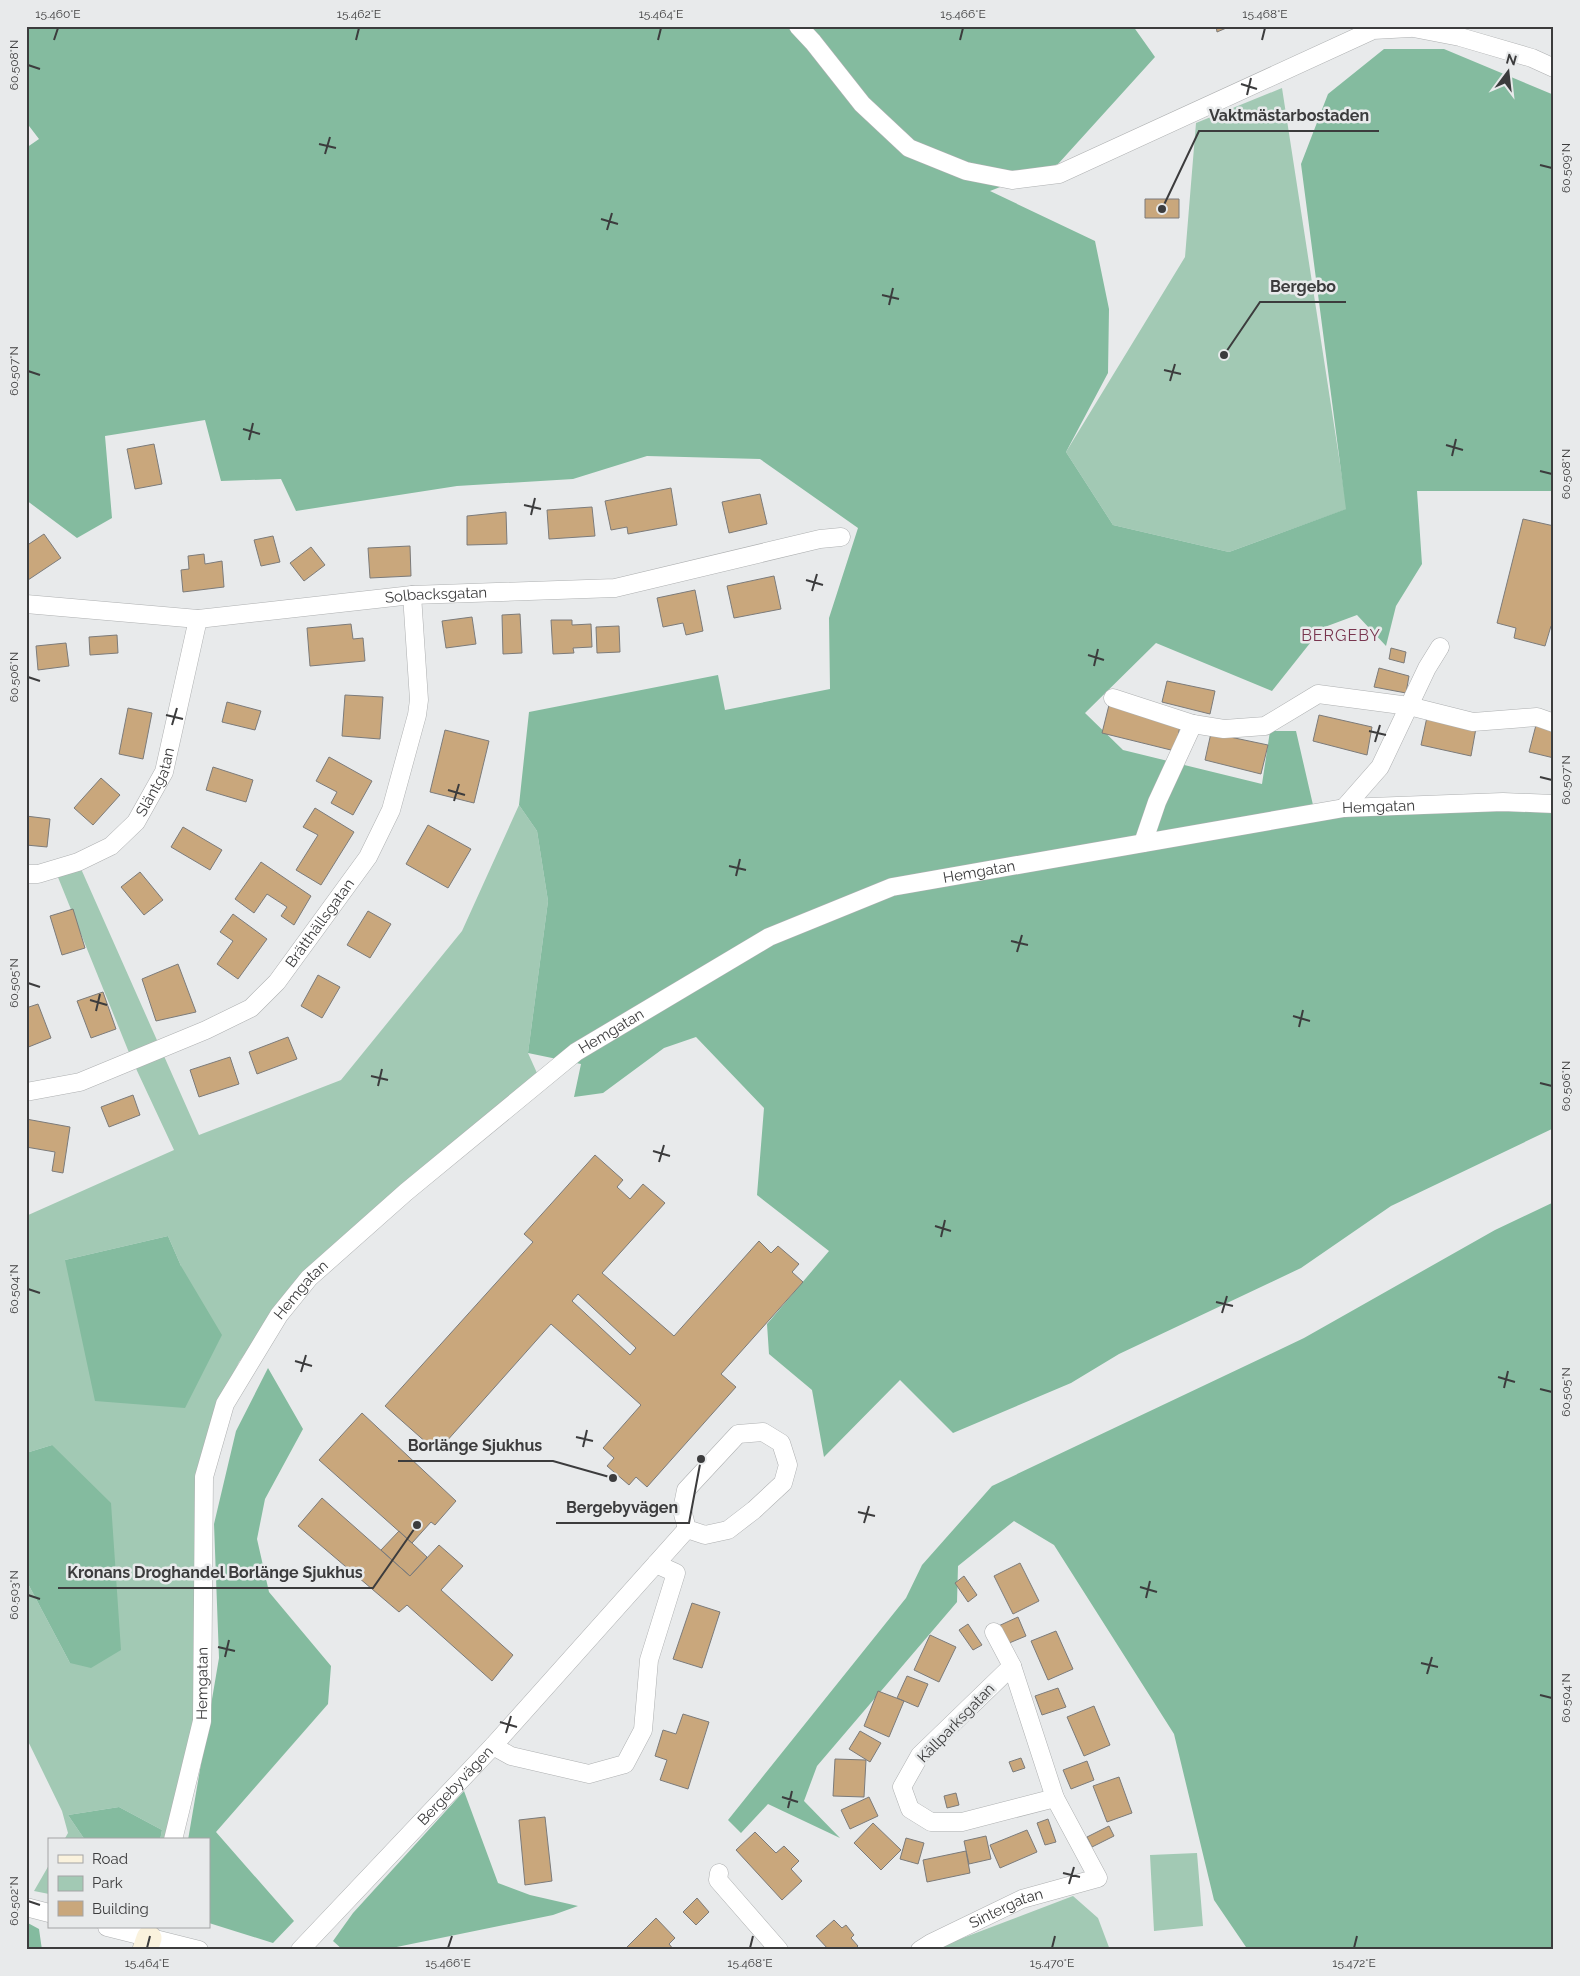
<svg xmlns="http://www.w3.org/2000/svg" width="1580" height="1976" font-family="Raleway,sans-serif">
  <rect width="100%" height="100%" fill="#e8eaeb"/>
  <path fill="#a2c9b4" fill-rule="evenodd" d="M1282 88 1347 509 1229 552 1113 525 1066 452 1185 257 1196 123Z
    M519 805 537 831 548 901 528 1053 537 1073 303 1274 239 1362 219 1403 198 1479 195 1717 166 1840H160L162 1830 119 1807 68 1815 85 1840H64L68 1833 62 1811 26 1737V1580L70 1663 52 1445 26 1453V1216L174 1150 132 1060 53 865 78 862 199 1135 341 1080 462 931ZM168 1236 181 1266 65 1260Z
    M1197 1853 1203 1926 1154 1931 1150 1855Z
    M49 1865V1894L34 1891Z
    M1073 1896 1098 1918 1110 1950H931Z"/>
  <path fill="#84bb9f" d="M26 26H1133L1155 57 1058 164 990 191 1095 241 1109 309 1108 373 1066 452 1113 525 1229 552 1346 509 1301 164 1328 94 1384 49H1444L1554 95V491H1417L1422 564 1396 606 1386 646 1357 615 1322 628 1272 691 1156 643 1085 713 1123 750 1262 784 1270 731H1296L1316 818 1504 807 1554 810V1128L1391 1206 1301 1268 1119 1354 1071 1383 953 1433 900 1380 824 1457 812 1390 769 1354 767 1324 829 1251 757 1195 764 1108 696 1037 664 1048 603 1093 574 1097 581 1064 528 1053 548 901 537 831 519 805 529 712 718 675 725 710 830 689 829 618 858 528 760 459 647 456 573 479 457 486 296 511 281 479 221 481 205 420 105 436 112 518 77 538 26 500V148L39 139 26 122Z
    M1554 1202V1950H1248L1214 1900 1174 1734 1054 1545 1014 1521 958 1566 957 1602 817 1766 804 1801 840 1838 768 1804 741 1833 728 1820 906 1598 922 1565 992 1486 1304 1338 1495 1230Z
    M168 1236 181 1266 222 1335 185 1408 95 1401 65 1260Z
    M268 1368 303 1429 265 1499 257 1539 269 1592 331 1666 328 1704 216 1832 294 1921 273 1943 209 1923V1840H188L219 1658 214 1524 236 1431Z
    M52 1445 111 1503 121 1650 91 1668 70 1663 26 1580V1453Z
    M464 1791 498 1883 530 1895 578 1906 553 1915 382 1950H343L333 1941 353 1913Z
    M119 1807 162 1830 160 1840H85L68 1815Z
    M26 1922 39 1929 42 1950H26Z"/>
  <path fill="#c9a77c" stroke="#7c7b7a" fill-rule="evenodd" d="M1216 26H1231L1217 32Z
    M1145 199H1179V218H1145Z
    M154 444 162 484 135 489 127 449Z
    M671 488 677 525 628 534 627 527 611 530 605 501Z
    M760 494 767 524 729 533 722 502Z
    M592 507 595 536 549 539 547 510Z
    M506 512 507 544 467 545V516Z
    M1523 519 1554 526V627L1551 626 1545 646 1514 638 1516 628 1497 623Z
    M44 534 61 558 28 580 26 577V546Z
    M273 536 280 562 261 566 254 540Z
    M410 546 411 576 370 578 368 548Z
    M311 547 325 565 304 581 290 563Z
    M204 554 205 564 222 561 224 587 183 592 181 570 189 569 188 556Z
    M774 576 781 609 734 618 727 586Z
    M695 590 703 631 686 635 683 623 663 627 657 598Z
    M520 614 522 653 503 654 502 615Z
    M472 617 476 644 446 648 442 621Z
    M551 620H572V625L591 624 592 647 573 648 574 653 553 654Z
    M351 624 353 639 363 638 365 661 310 666 307 628Z
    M619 626 620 652 597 653 596 627Z
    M117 635 118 653 90 655 89 637Z
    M66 643 69 666 38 670 36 646Z
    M1391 648 1406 652 1404 663 1389 659Z
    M1379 668 1409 676 1406 693 1374 687Z
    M1167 681 1215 691 1210 714 1162 702Z
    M345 695 383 697 380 739 342 736Z
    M227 702 261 711 255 730 222 722Z
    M1109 705 1181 721 1175 751 1102 733Z
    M128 708 152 713 143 759 119 754Z
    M1319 715 1372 727 1367 755 1313 741Z
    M1427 717 1476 728 1471 756 1421 745Z
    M1536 725 1554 729V758L1529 752Z
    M445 730 489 741 474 803 430 792Z
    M1211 733 1268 745 1261 774 1205 760Z
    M329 757 372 781 353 815 331 803 337 792 316 781Z
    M213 767 253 780 246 802 206 790Z
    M101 778 120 795 93 825 74 808Z
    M315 808 354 832 321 885 296 870 318 835 303 827Z
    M26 816 50 819 47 847 26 845Z
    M428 825 471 849 448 888 406 864Z
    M183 827 222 850 210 870 171 847Z
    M261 862 311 896 294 925 281 916 287 907 267 894 254 913 235 899Z
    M140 872 163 900 144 915 121 887Z
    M73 909 85 948 62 955 50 916Z
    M368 911 391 924 370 958 347 945Z
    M233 914 267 939 238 979 217 964 233 941 220 932Z
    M178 964 196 1012 156 1021 142 979Z
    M318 975 340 987 322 1018 301 1006Z
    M103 992 116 1029 91 1038 77 1001Z
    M38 1004 51 1038 26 1048V1008Z
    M288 1037 297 1059 257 1074 249 1052Z
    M230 1057 239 1084 199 1097 190 1070Z
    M133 1095 140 1115 109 1127 101 1107Z
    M26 1119 70 1127 63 1173 52 1171 55 1152 26 1147Z
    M595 1155 623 1180 617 1187 630 1199 643 1184 665 1203 602 1273 674 1336 759 1241 771 1253 778 1246 799 1264 792 1272 803 1282 721 1374 736 1387 647 1487 636 1477 629 1485 607 1466 614 1458 603 1448 641 1405 551 1324 437 1452 385 1406 533 1242 524 1234ZM578 1294 636 1348 630 1355 572 1301Z
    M362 1413 456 1501 435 1525 431 1522 412 1543 319 1460Z
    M322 1498 410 1576 439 1545 463 1566 441 1590 513 1655 492 1681 407 1605 399 1612 298 1526Z
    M399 1531 427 1557 410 1576 381 1550Z
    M1020 1563 1039 1601 1013 1614 994 1576Z
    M964 1576 977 1595 968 1602 955 1583Z
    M692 1603 720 1612 702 1668 673 1659Z
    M1018 1617 1026 1636 1002 1646 994 1628Z
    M968 1624 982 1645 973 1650 959 1630Z
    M1056 1631 1073 1669 1048 1680 1031 1641Z
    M930 1635 956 1647 939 1682 914 1670Z
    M907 1676 928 1684 918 1707 897 1698Z
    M1058 1688 1066 1707 1042 1715 1035 1696Z
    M878 1691 904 1701 889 1737 864 1726Z
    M1094 1706 1110 1745 1084 1756 1067 1717Z
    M683 1714 709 1722 688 1789 660 1780 667 1760 655 1756 663 1730 676 1734Z
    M860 1731 881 1743 870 1762 849 1749Z
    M1021 1758 1025 1768 1013 1772 1009 1762Z
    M835 1759 866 1760 864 1797 833 1796Z
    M1087 1761 1094 1780 1071 1789 1063 1770Z
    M1119 1777 1132 1813 1107 1822 1093 1786Z
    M956 1793 959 1805 947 1808 944 1796Z
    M869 1797 878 1816 850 1829 841 1810Z
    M545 1817 552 1881 525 1885 519 1820Z
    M1048 1819 1056 1842 1045 1845 1037 1823Z
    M873 1823 901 1850 881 1870 854 1843Z
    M1109 1826 1114 1836 1092 1847 1087 1837Z
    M1027 1830 1037 1852 1000 1868 990 1845Z
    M755 1832 776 1853 784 1846 799 1861 791 1869 802 1881 782 1900 736 1850Z
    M986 1836 991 1859 969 1864 964 1841Z
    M906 1838 924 1843 918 1864 900 1859Z
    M966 1851 970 1873 927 1882 923 1860Z
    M697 1898 709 1912 696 1925 683 1912Z
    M656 1918 675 1938 669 1944 674 1950H624Z
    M834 1920 842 1928 846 1925 854 1935 851 1938 858 1946 854 1950H829L816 1936Z"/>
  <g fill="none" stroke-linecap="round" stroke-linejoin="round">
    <g stroke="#aeb0b1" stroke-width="19">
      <g id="street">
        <path d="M798 26 813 42 862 104 909 148 966 171 1012 180 1059 174 1373 30 1410 28"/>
        <path d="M1403 26 1460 37 1532 58 1554 68"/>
        <path id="s1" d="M26 604 198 619 412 595 615 588 820 539 841 537"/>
        <path d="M1113 698 1193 724 1224 729 1265 726 1318 694 1409 706 1473 722 1537 717 1554 723"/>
        <path d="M1344 808 1380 767 1427 668 1440 647"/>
        <path d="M1143 843 1157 802 1193 724"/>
        <path id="s2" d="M26 874H38L78 862 111 846 136 822 164 772 198 619"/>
        <path id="s3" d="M26 1092 80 1082 206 1030 251 1008 277 982 368 857 391 810 417 715 419 700 412 595"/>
        <path d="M763 1432 781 1443 788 1465 783 1483 754 1510 728 1530 705 1535 687 1529 682 1510 686 1490 738 1434Z"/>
        <path d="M1012 1666 920 1755 902 1787 910 1809 931 1822H962L1055 1798"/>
        <path d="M493 1746 511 1756 589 1774 625 1764 643 1730 649 1660 676 1573 656 1564"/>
        <path id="s4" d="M173 1840 202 1721 204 1477 225 1404 279 1315 309 1278 406 1192 576 1052 769 937 892 887 1344 808 1503 802 1554 804"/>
        <path d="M719 1873 718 1880 779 1950"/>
        <path d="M26 1907 49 1913"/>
        <path d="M107 1927 199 1950"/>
        <path id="s5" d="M300 1950 493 1746 687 1529"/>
        <path id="s6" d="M920 1950 931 1943 1022 1899 1098 1878 1055 1798 1012 1666 994 1632"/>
      </g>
    </g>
    <g stroke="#aeb0b1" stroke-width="26">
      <path id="secondary" d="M145 1950 149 1938"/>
    </g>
    <use href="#street" stroke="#fff" stroke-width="18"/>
    <use href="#secondary" stroke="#faf2dd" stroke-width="25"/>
  </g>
  <path fill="none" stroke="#3c3c3d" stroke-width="2" d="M54 40 58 28M356 40 359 28M658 40 661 28M960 40 963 28M1262 40 1265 28M28 65 40 69M1241 84 1257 89M1247 95 1251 78M319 144 336 148M325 154 330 137M1540 165 1552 168M601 219 618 224M607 230 612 213M882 295 899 299M889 305 893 288M1164 370 1181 374M28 371 40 375M1170 381 1175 364M243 429 260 434M249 440 253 423M1446 445 1463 450M1452 456 1456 439M1540 471 1552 474M524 505 541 509M531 515 535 498M806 580 823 585M812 591 817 574M1088 655 1104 660M1094 666 1098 649M28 677 40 681M166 715 183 719M172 725 177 708M1369 731 1386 735M1375 742 1380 725M1540 777 1552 780M448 790 465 795M454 801 459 784M729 866 746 870M736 876 740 859M1011 941 1028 945M1017 952 1022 935M28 983 40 987M90 1000 107 1005M96 1011 100 994M1293 1016 1310 1021M1299 1027 1303 1010M371 1076 388 1080M1540 1083 1552 1086M378 1086 382 1069M653 1151 670 1156M659 1162 664 1145M935 1226 951 1231M941 1237 945 1220M28 1289 40 1293M1216 1302 1233 1306M1222 1313 1227 1296M295 1361 312 1366M301 1372 306 1355M1498 1377 1515 1382M1504 1388 1508 1371M1540 1389 1552 1392M576 1437 593 1441M583 1447 587 1430M858 1512 875 1516M864 1523 869 1506M1140 1587 1157 1592M28 1595 40 1599M1146 1598 1150 1581M218 1647 235 1651M225 1657 229 1640M1421 1663 1438 1667M1427 1674 1432 1657M1540 1695 1552 1698M500 1722 517 1727M506 1733 511 1716M782 1797 798 1802M788 1808 792 1791M1063 1873 1080 1877M1069 1884 1074 1867M28 1901 40 1905M147 1948 150 1936M448 1948 452 1936M750 1948 753 1936M1052 1948 1055 1936M1354 1948 1357 1936"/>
  <g text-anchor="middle" stroke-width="5" stroke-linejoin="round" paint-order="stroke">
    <g font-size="15" fill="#3c3c3d" stroke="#e8eaeb">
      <text dy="5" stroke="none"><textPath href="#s1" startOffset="412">Solbacksgatan</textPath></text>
      <text dy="5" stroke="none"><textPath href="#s2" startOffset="170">Släntgatan</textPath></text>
      <text dy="5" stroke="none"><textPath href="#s4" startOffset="1795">Hemgatan</textPath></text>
      <text dy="5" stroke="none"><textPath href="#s4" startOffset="1390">Hemgatan</textPath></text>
      <text dy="5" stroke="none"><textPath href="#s3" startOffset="351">Brätthällsgatan</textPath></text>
      <text dy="5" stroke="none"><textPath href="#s4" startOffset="985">Hemgatan</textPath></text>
      <text dy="5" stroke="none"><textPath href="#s4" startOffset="580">Hemgatan</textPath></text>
      <text dy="5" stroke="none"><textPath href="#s4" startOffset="160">Hemgatan</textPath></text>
      <text transform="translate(956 1723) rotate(-46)" y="5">Källparksgatan</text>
      <text dy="5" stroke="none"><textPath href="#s5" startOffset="226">Bergebyvägen</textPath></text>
      <text dy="5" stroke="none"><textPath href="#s6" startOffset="96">Sintergatan</textPath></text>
    </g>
    <g font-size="16" letter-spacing="1" fill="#79354f" stroke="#e8eaeb">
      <text x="1341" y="641">BERGEBY</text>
    </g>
  </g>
  <path fill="none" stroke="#3c3c3d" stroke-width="2" d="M1162 209L1199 131H1379M1224 355L1260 302H1346M613 1478L553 1461H398M701 1459L689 1523H556M417 1525L373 1588H58"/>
  <g fill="#3c3c3d" stroke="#e8eaeb" stroke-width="2">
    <circle cx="1162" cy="209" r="5"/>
    <circle cx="1224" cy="355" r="5"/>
    <circle cx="613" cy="1478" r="5"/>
    <circle cx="701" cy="1459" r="5"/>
    <circle cx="417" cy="1525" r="5"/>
  </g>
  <g font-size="16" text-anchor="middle" font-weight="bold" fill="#3c3c3d" stroke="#e8eaeb" stroke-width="5" stroke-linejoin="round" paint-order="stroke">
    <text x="1289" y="121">Vaktmästarbostaden</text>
    <text x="1303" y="292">Bergebo</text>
    <text x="475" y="1451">Borlänge Sjukhus</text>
    <text x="622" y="1513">Bergebyvägen</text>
    <text x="215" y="1578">Kronans Droghandel Borlänge Sjukhus</text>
  </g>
  <rect width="1580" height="1976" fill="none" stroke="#e8eaeb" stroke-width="55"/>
  <rect x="48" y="1838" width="162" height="90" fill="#e8eaeb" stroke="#a3a4a5"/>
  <rect x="58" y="1855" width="25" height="8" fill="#faf2dd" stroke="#a3a4a5"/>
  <text x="92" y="1864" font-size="15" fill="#3c3c3d">Road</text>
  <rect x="58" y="1876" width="25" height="15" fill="#a2c9b4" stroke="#a3a4a5"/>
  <text x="92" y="1888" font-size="15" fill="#3c3c3d">Park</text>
  <rect x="58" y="1901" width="25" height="15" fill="#c9a77c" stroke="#a3a4a5"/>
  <text x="92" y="1914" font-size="15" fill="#3c3c3d">Building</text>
  <g transform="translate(1508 72) rotate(15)" stroke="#e8eaeb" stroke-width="4" paint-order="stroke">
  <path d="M0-4L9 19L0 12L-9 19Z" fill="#3c3c3d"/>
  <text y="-8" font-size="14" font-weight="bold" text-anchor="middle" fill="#3c3c3d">N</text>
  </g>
  <rect x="28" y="28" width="1524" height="1920" fill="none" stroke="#3c3c3d" stroke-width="2"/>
  <g font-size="12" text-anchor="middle" fill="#3c3c3d">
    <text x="58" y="18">15.460°E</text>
    <text x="359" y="18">15.462°E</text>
    <text x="661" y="18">15.464°E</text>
    <text x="963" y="18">15.466°E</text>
    <text x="1265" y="18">15.468°E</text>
    <text transform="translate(14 65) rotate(-90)" y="4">60.508°N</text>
    <text transform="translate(1566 168) rotate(-90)" y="4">60.509°N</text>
    <text transform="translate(14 371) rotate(-90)" y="4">60.507°N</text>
    <text transform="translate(1566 474) rotate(-90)" y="4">60.508°N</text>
    <text transform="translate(14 677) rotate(-90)" y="4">60.506°N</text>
    <text transform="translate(1566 780) rotate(-90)" y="4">60.507°N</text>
    <text transform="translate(14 983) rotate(-90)" y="4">60.505°N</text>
    <text transform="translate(1566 1086) rotate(-90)" y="4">60.506°N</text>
    <text transform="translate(14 1289) rotate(-90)" y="4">60.504°N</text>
    <text transform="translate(1566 1392) rotate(-90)" y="4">60.505°N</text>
    <text transform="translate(14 1595) rotate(-90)" y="4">60.503°N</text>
    <text transform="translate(1566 1698) rotate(-90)" y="4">60.504°N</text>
    <text transform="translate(14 1901) rotate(-90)" y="4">60.502°N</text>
    <text x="147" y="1967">15.464°E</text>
    <text x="448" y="1967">15.466°E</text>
    <text x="750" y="1967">15.468°E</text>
    <text x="1052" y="1967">15.470°E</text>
    <text x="1354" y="1967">15.472°E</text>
  </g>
</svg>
